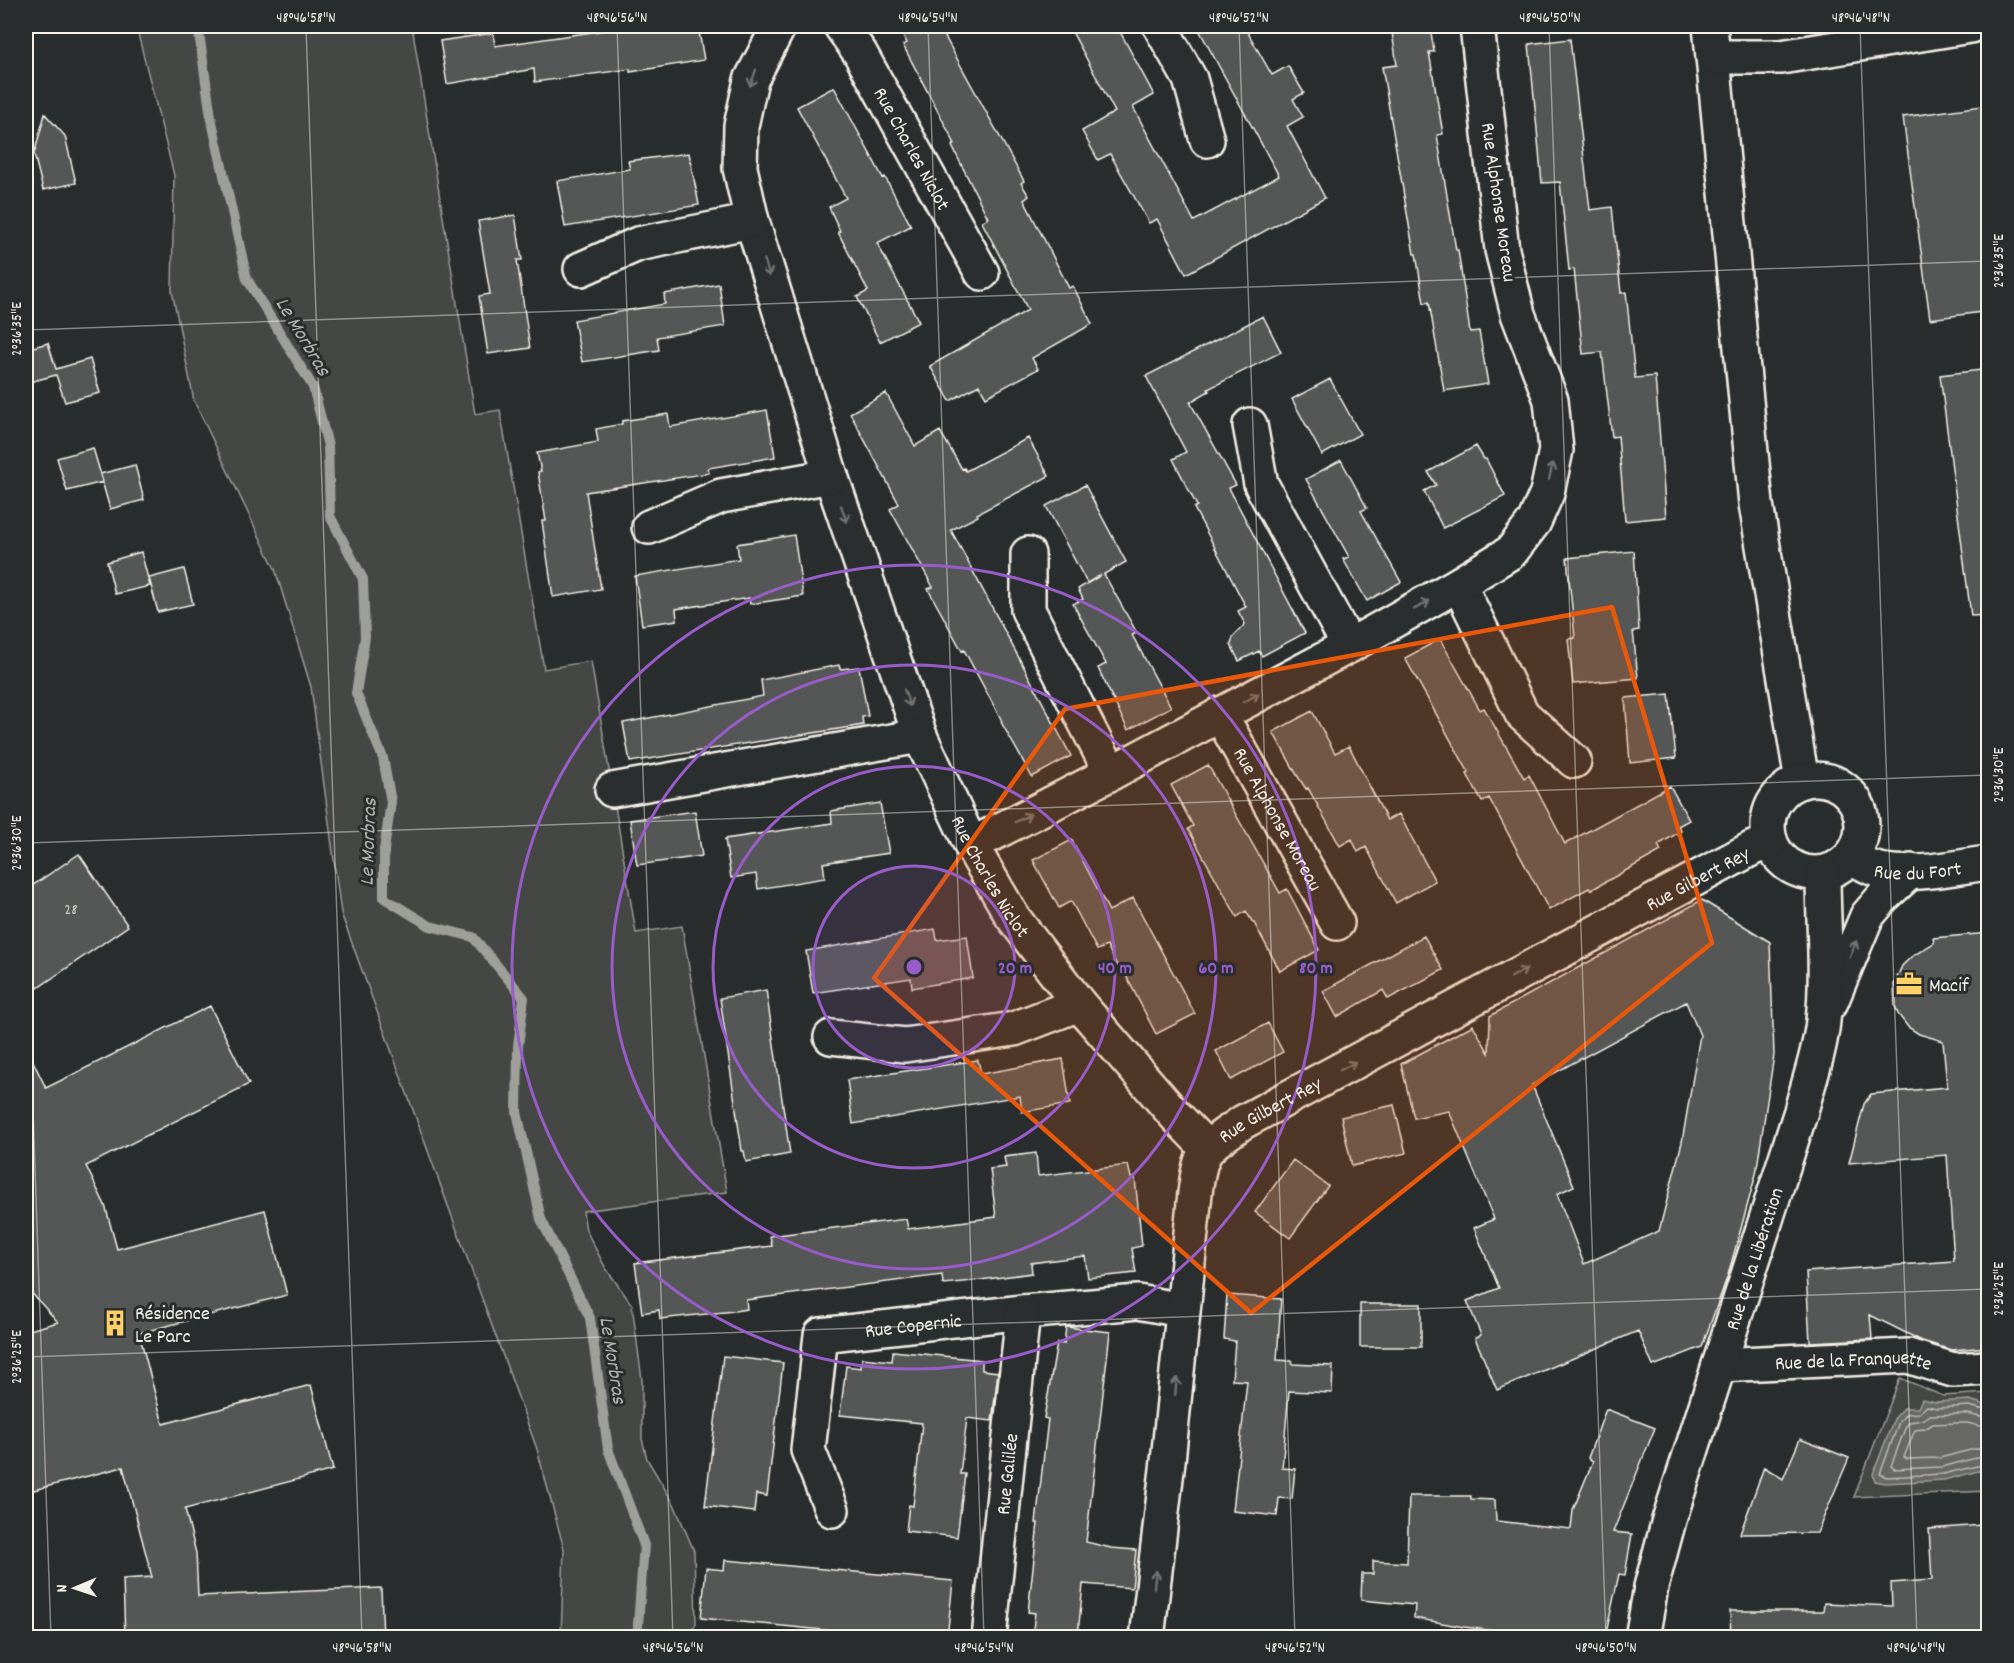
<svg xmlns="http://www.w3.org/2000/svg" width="2014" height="1663" font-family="Dekko,sans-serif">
  <rect width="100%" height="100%" fill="#2a2d2e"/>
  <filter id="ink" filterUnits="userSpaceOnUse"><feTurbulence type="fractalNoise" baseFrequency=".0167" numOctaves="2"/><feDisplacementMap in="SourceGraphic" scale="12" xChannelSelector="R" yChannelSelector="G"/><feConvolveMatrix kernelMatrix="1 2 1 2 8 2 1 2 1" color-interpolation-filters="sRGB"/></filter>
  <g filter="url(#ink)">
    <path fill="#444645" stroke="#9c9c96" stroke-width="1.5" d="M136 26H412L475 414 500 410 544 669 591 661 636 933 682 926 727 1192 583 1211 586 1230 605 1267 632 1305 642 1380V1439L647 1459 674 1504 694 1551 696 1624 688 1637H561L564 1549 537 1449 341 913 311 687 275 569 194 401 172 291 174 175Z
      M1900 1378 1943 1396 1988 1393V1491L1854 1497Z"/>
    <path fill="#676866" stroke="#9f9f9a" stroke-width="1.5" d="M1922 1399 1936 1402 1970 1400 1988 1406V1472L1978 1471 1944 1480 1885 1483 1875 1481 1873 1474 1894 1419 1904 1408H1918Z"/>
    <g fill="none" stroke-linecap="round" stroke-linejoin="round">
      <path stroke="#bcbab4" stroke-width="1.5" d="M1988 1411 1969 1406 1937 1408 1927 1406 1919 1413 1906 1414 1899 1422 1880 1474 1886 1477 1943 1474 1977 1466H1988
        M1988 1419 1968 1414H1957L1930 1415 1922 1420 1910 1422 1906 1426 1891 1466 1894 1469 1942 1467 1976 1458H1988
        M1988 1428 1967 1423H1957L1933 1424 1925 1429 1915 1430 1904 1457 1907 1459 1940 1458 1974 1449H1988"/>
      <path stroke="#9f9f9a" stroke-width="10" d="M198 26 211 117 247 279 313 387 328 446 330 516 363 579 365 637 356 693 383 758 391 802 384 850V898L430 926 473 937 524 998 518 1046 517 1112 541 1219 590 1318 608 1449 644 1545 637 1638"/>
    </g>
    <path fill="#555756" stroke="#f4f1e8" stroke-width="1.5" fill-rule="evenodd" d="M634 26H698L704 60 630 72V69L535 82 534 69 447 84 440 41 493 33 495 46Z
      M898 26H939L1024 181 1021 183 1029 196 1024 200 1069 288 1073 286 1092 324 1032 358 1038 369 986 397 979 385 950 401 930 366 1028 310 982 222 988 218 952 146 955 144 903 45 907 43Z
      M1069 26H1117L1154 95 1133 107 1194 221 1279 176 1197 26H1244L1272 75 1288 66 1304 93 1293 99 1303 117 1287 126 1325 198 1186 274 1157 219 1149 223 1110 154 1098 160 1082 131 1115 112Z
      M1391 26H1430L1434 52H1429L1443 134 1437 135 1456 250H1458L1470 332 1479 331 1488 384 1444 391 1429 302 1424 303 1416 254H1414L1382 67 1397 65Z
      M1570 39 1590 210 1612 207 1621 293 1626 292 1635 378 1655 376 1666 517 1625 521 1618 436 1612 437 1602 352 1583 354 1574 269 1569 270 1560 182 1542 183 1529 44Z
      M834 87 883 178 885 177 911 226 877 243 919 322 880 342 857 297 868 291 838 232 840 231 829 207 846 198 797 107Z
      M1989 105V311L1930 319 1903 117Z
      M45 114 65 136 76 183 43 190 34 154Z
      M689 153 699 205 565 227 557 181 630 169 628 161Z
      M515 215 522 260H517L530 348 488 354 479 296 490 294 478 221Z
      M719 284 725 326 657 337 659 350 582 362 574 320 665 304 664 294Z
      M1263 316 1281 352 1208 389 1209 391 1190 402 1236 485 1229 488 1305 633 1262 656 1259 651 1239 661 1231 645 1233 637 1245 624 1238 611 1246 607 1194 508 1197 506 1173 459 1186 452 1146 376Z
      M48 343 56 369 90 359 100 393 65 402 56 375 26 383V349Z
      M1989 369V615L1971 616 1940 375Z
      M1330 379 1360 434 1322 455 1292 399Z
      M886 393 915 446 940 431 962 469 964 468 966 471 1028 438 1049 476 977 514 978 516 951 530 1071 756 1032 777 1001 722 1002 721 964 650 962 651 928 589 933 587 890 509 899 504 850 413Z
      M767 410 775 457 708 468 709 473 586 492 601 589 553 597 542 521H546L538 472 541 471 537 453 598 442 596 429 622 424V421L668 414 670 427Z
      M1476 446 1484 459H1486L1505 496 1443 528 1424 491 1436 485 1428 472Z
      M93 448 103 482 67 491 57 458Z
      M1341 460 1367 508 1361 511 1401 582 1367 601 1343 559 1349 557 1306 479Z
      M135 465 144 500 110 509 100 474Z
      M1085 485 1126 562 1104 574 1137 633 1132 635 1171 707 1128 730 1098 668 1106 664 1073 604 1083 599 1078 589 1101 575 1087 583 1046 506Z
      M794 535 803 596 750 604 749 598 676 609 677 620 642 625 635 576 739 559 737 544Z
      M1634 551 1639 630 1633 631 1638 678 1573 684 1568 639 1575 638 1567 558Z
      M141 552 150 586 115 594 107 562Z
      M184 569 193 604 158 612 149 578Z
      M1440 639 1480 710 1484 708 1524 778 1529 775 1565 844 1670 786 1689 820 1678 826 1681 831 1658 845 1661 851 1591 890 1589 888 1549 910 1489 798 1482 802 1467 774 1469 773 1405 658Z
      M839 665 840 669 859 667 868 716 862 717 863 725 630 762 623 723 763 696 761 680Z
      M1669 694 1676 758 1630 763 1625 698Z
      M1312 711 1335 753 1349 746 1387 820 1399 814 1435 881 1396 903 1366 847 1358 852 1352 839 1340 846 1308 788 1306 789 1297 775 1273 732Z
      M1208 765 1280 893 1287 889 1319 950 1280 971 1254 923H1253L1246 911 1237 917 1188 829 1193 826 1171 785Z
      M880 803 889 853 823 863 825 878 758 889 756 874 731 878 725 839 832 823 831 811Z
      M695 811 702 856 637 865 630 820Z
      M1072 840 1109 911 1133 898 1195 1014 1156 1034 1121 966 1118 967 1107 946 1097 950 1071 901 1059 908 1033 860Z
      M79 854 128 926 26 996V890Z
      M1702 900 1770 942 1774 1055 1756 1174 1728 1275 1702 1347 1653 1366 1638 1331 1497 1390 1475 1338 1481 1335 1467 1301 1499 1288 1474 1228 1494 1219 1449 1111 1414 1118 1401 1064 1473 1025 1489 1053 1490 1016ZM1686 1002 1700 1035 1682 1142 1659 1231 1584 1264 1557 1194 1574 1186 1532 1085Z
      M935 929 937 940 967 936 973 978 912 988 911 978 813 993 806 951Z
      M1989 933V1347L1951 1350 1922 1341 1870 1315 1872 1339 1810 1342 1806 1272 1954 1261 1947 1155 1849 1163 1864 1104 1871 1094 1947 1087 1943 1041 1919 1034 1908 1027 1898 1014 1895 1006 1894 984 1902 966 1911 957 1934 943 1933 938Z
      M1424 936 1443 970 1388 999 1383 990 1337 1017 1323 991Z
      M766 990 790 1154 746 1162 744 1151H742L720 998Z
      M210 1006 249 1084 86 1166 105 1205 117 1249 265 1210 287 1295 139 1333 163 1424 311 1385 333 1470 185 1509 196 1553 198 1596 381 1588 383 1638H125L123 1579 152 1577 123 1467 26 1492V1331L58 1322 26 1287V1047L46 1088Z
      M1268 1023 1283 1052 1231 1080 1216 1051Z
      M1063 1059 1070 1104 1022 1112 1020 1096 853 1124 847 1080 978 1060 981 1074Z
      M1394 1105 1406 1153 1352 1166 1341 1117Z
      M1036 1153 1038 1176 1128 1165 1131 1178H1135L1142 1246 1132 1248 1136 1273 1088 1278 1085 1256 1031 1263 1032 1273 973 1281 943 1284 942 1275 746 1300 747 1309 734 1311 660 1319 659 1310 642 1313 635 1263 772 1246 770 1236 906 1219 908 1229 996 1217 990 1169 1006 1167 1004 1157Z
      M1293 1160 1328 1186 1290 1238 1255 1212Z
      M1227 1295 1281 1299 1277 1360 1292 1361V1364L1333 1366 1332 1393 1289 1391 1282 1468 1295 1469 1292 1499 1279 1498 1277 1516 1233 1511 1247 1381 1232 1380 1235 1341 1224 1339Z
      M1360 1304H1421V1347H1360Z
      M1066 1327 1110 1332 1086 1542 1111 1548 1136 1550 1132 1588 1083 1584 1078 1634 1033 1629 1035 1613 1028 1612 1038 1523H1036L1048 1419 1044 1418 1057 1343 1064 1344Z
      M893 1351 982 1360V1370L998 1372 992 1421 967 1418 960 1474H965L957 1537 906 1531 909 1505 913 1506 922 1423 840 1415 846 1366 861 1368 862 1358 892 1361Z
      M723 1356 783 1363 767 1496 756 1494 754 1512 705 1506Z
      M1606 1409 1655 1428 1613 1532 1632 1534 1625 1575 1619 1574 1605 1638H1549L1464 1627 1414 1618 1415 1605 1361 1600 1362 1574H1373V1561L1407 1563 1409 1496H1471V1499L1495 1500 1496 1521 1571 1529 1573 1510 1593 1461 1588 1458Z
      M1800 1439 1849 1458 1817 1533 1740 1534 1764 1467 1783 1479Z
      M1982 1525 1988 1638H1731L1730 1611H1823L1824 1603 1892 1606 1891 1583 1932 1580 1929 1529Z
      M725 1560 953 1581 947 1638H903L701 1618 706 1568 724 1570Z"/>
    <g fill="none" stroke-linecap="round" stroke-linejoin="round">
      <g stroke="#f4f1e8" stroke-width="38">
        <g id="minor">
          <path id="s1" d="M779 26 751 80 741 126 740 168 752 221 831 476 920 736 971 845 1012 916 1079 1004 1175 1115 1207 1148"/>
          <path id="s2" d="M841 26 860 53 982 273"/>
          <path d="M1160 26 1190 79 1207 140"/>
          <path d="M1710 26 1756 504 1802 781"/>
          <path d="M1713 57H1781L1970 26"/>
          <path d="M581 269 638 244 752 221"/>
          <path d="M1250 425 1261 484 1349 646"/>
          <path d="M649 527 721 496 831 476"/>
          <path d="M1028 554V610L1111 773"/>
          <path d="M1459 584 1522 714 1574 761"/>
          <path id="s3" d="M1220 714 1337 923"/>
          <circle cx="1815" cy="826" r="47"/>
          <path d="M612 790 920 736"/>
          <path d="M971 845 1111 773 1349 646 1459 584 1511 552 1534 522 1547 493 1556 450 1551 400 1518 314 1502 250 1477 26"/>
          <path id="s4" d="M1851 857C1858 861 1865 865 1872 868 1905 879 1954 867 1988 863"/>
          <path d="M1831 1002 1867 916 1885 895 1911 871"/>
          <path d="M831 1037 905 1045 1014 1029 1079 1004"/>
          <path id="s5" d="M1719 1365 1908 1356 1953 1370 1988 1368"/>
          <path id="s6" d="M832 1510 808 1450 821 1335 1023 1312 1138 1302 1182 1310"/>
          <path id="s7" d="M989 1638 1023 1312"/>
          <path id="s8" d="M1147 1638 1168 1461 1195 1193C1201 1146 1206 1148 1243 1122L1753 848 1770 842"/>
          <path id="s9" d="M1642 1638 1651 1587 1669 1520 1801 1111C1809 1081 1820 1051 1823 1021 1828 972 1823 922 1823 873"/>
        </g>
      </g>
      <use href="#minor" stroke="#2a2d2e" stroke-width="33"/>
    </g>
    <defs><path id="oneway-shaft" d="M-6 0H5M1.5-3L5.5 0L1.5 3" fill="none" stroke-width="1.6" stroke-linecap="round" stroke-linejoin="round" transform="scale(1.5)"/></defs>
    <g stroke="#71726f">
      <use href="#oneway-shaft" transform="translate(753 78) rotate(110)"/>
      <use href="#oneway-shaft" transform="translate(767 268) rotate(73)"/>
      <use href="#oneway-shaft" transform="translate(1551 471) rotate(-77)"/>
      <use href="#oneway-shaft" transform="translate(844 514) rotate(71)"/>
      <use href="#oneway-shaft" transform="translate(1422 605) rotate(-29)"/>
      <use href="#oneway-shaft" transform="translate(907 698) rotate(71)"/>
      <use href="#oneway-shaft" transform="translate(1251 698) rotate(-28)"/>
      <use href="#oneway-shaft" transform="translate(1023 818) rotate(-27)"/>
      <use href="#oneway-shaft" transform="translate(1853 949) rotate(-68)"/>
      <use href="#oneway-shaft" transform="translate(1519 973) rotate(-28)"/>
      <use href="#oneway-shaft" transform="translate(1348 1066) rotate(-28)"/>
      <use href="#oneway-shaft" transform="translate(1176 1386) rotate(-85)"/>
      <use href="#oneway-shaft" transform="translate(1155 1579) rotate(-83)"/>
    </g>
  </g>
  <path fill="#e8590c" fill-opacity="0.2" stroke="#e8590c" stroke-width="4.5" stroke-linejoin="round" d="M1612 607 1712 943 1251 1313 874 978 1065 709Z"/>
  <path fill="none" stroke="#f4f1e8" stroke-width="1.5" stroke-opacity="0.45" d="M306 26 362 1638M617 26 673 1638M928 26 984 1638M1239 26 1295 1638M1549 26 1606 1638M1860 26 1917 1638M26 330 1988 261M26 843 1988 775M26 903 51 1638M26 1357 1988 1289"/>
  <circle cx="914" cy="967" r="101" fill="#995dc9" fill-opacity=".12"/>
  <g fill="none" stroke="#995dc9" stroke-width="3">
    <circle cx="914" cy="967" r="101"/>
    <circle cx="914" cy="967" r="201"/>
    <circle cx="914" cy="967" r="302"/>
    <circle cx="914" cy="967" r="402"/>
  </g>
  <defs>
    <g id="office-bare" transform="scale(2.07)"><path d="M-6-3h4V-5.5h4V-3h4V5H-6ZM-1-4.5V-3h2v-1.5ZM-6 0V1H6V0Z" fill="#ffd166" stroke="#2a2d2e" stroke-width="2.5" paint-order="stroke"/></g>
    <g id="building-bare" transform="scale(2.07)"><path d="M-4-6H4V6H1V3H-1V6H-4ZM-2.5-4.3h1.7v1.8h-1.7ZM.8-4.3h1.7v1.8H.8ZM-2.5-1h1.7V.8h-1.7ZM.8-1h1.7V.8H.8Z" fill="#ffd166" stroke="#2a2d2e" stroke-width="2.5" paint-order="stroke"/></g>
  </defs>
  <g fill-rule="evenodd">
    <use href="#office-bare" x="1909" y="984"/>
    <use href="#building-bare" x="115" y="1323"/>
  </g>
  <g text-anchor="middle" stroke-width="6" stroke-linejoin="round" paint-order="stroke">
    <g font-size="16" fill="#cccac4">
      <text x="71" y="914">28</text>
    </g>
    <g font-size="20" fill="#f4f1e8" stroke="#2a2d2e">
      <text dy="7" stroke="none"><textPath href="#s2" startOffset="142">Rue Charles Niclot</textPath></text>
      <text transform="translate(1500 202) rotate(82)" y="7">Rue Alphonse Moreau</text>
      <text dy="7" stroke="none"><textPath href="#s3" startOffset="120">Rue Alphonse Moreau</textPath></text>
      <text dy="7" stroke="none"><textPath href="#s4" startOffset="70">Rue du Fort</textPath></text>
      <text dy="7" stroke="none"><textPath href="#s1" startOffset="903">Rue Charles Niclot</textPath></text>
      <text dy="7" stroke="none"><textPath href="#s8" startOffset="1054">Rue Gilbert Rey</textPath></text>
      <text dy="7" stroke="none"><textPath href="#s8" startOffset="568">Rue Gilbert Rey</textPath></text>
      <text dy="7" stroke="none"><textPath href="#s9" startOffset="396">Rue de la Libération</textPath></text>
      <text dy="7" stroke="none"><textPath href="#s6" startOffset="273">Rue Copernic</textPath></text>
      <text dy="7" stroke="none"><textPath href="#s5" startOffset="135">Rue de la Franquette</textPath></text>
      <text dy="7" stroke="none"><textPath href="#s7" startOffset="165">Rue Galilée</textPath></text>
    </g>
    <g font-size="20" fill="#f4f1e8" stroke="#2a2d2e" text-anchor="start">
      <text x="1929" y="991">Macif</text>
      <text x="135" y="1319">Résidence<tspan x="135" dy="23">Le Parc</tspan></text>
    </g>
    <g font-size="21" font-style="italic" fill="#b5b3ae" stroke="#2a2d2e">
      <text transform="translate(304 336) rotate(59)" y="7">Le Morbras</text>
      <text transform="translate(367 842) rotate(-88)" y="7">Le Morbras</text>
      <text transform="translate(614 1360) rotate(81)" y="7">Le Morbras</text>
    </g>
  </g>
  <circle cx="914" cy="967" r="9" fill="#995dc9" stroke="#2a2d2e" stroke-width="3"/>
  <g font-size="18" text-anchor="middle" font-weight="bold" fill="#995dc9" stroke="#2a2d2e" stroke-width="6" stroke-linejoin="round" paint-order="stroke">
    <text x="1015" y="973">20 m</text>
    <text x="1115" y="973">40 m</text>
    <text x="1216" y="973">60 m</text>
    <text x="1316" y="973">80 m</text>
  </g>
  <rect width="2014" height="1663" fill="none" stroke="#2a2d2e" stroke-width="66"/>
  <g transform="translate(75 1588) rotate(268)" stroke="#2a2d2e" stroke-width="4.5" paint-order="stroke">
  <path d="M0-4.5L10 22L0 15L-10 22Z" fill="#f4f1e8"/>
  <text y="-9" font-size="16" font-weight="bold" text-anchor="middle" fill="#f4f1e8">N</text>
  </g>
  <rect x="33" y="33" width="1948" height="1597" fill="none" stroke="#f4f1e8" stroke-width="2"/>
  <g font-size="15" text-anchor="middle" fill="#f4f1e8">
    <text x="306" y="22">48°46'58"N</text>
    <text x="617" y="22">48°46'56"N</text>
    <text x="928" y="22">48°46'54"N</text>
    <text x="1239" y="22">48°46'52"N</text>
    <text x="1550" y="22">48°46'50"N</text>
    <text x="1861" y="22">48°46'48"N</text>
    <text transform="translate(1998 261) rotate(-90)" y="5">2°36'35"E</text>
    <text transform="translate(16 329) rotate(-90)" y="5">2°36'35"E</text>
    <text transform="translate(1998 775) rotate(-90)" y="5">2°36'30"E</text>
    <text transform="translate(16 843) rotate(-90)" y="5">2°36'30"E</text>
    <text transform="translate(1998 1289) rotate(-90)" y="5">2°36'25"E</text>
    <text transform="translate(16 1357) rotate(-90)" y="5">2°36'25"E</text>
    <text x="362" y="1652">48°46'58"N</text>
    <text x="673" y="1652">48°46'56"N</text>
    <text x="984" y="1652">48°46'54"N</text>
    <text x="1295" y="1652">48°46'52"N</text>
    <text x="1606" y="1652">48°46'50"N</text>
    <text x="1916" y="1652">48°46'48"N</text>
  </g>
</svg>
